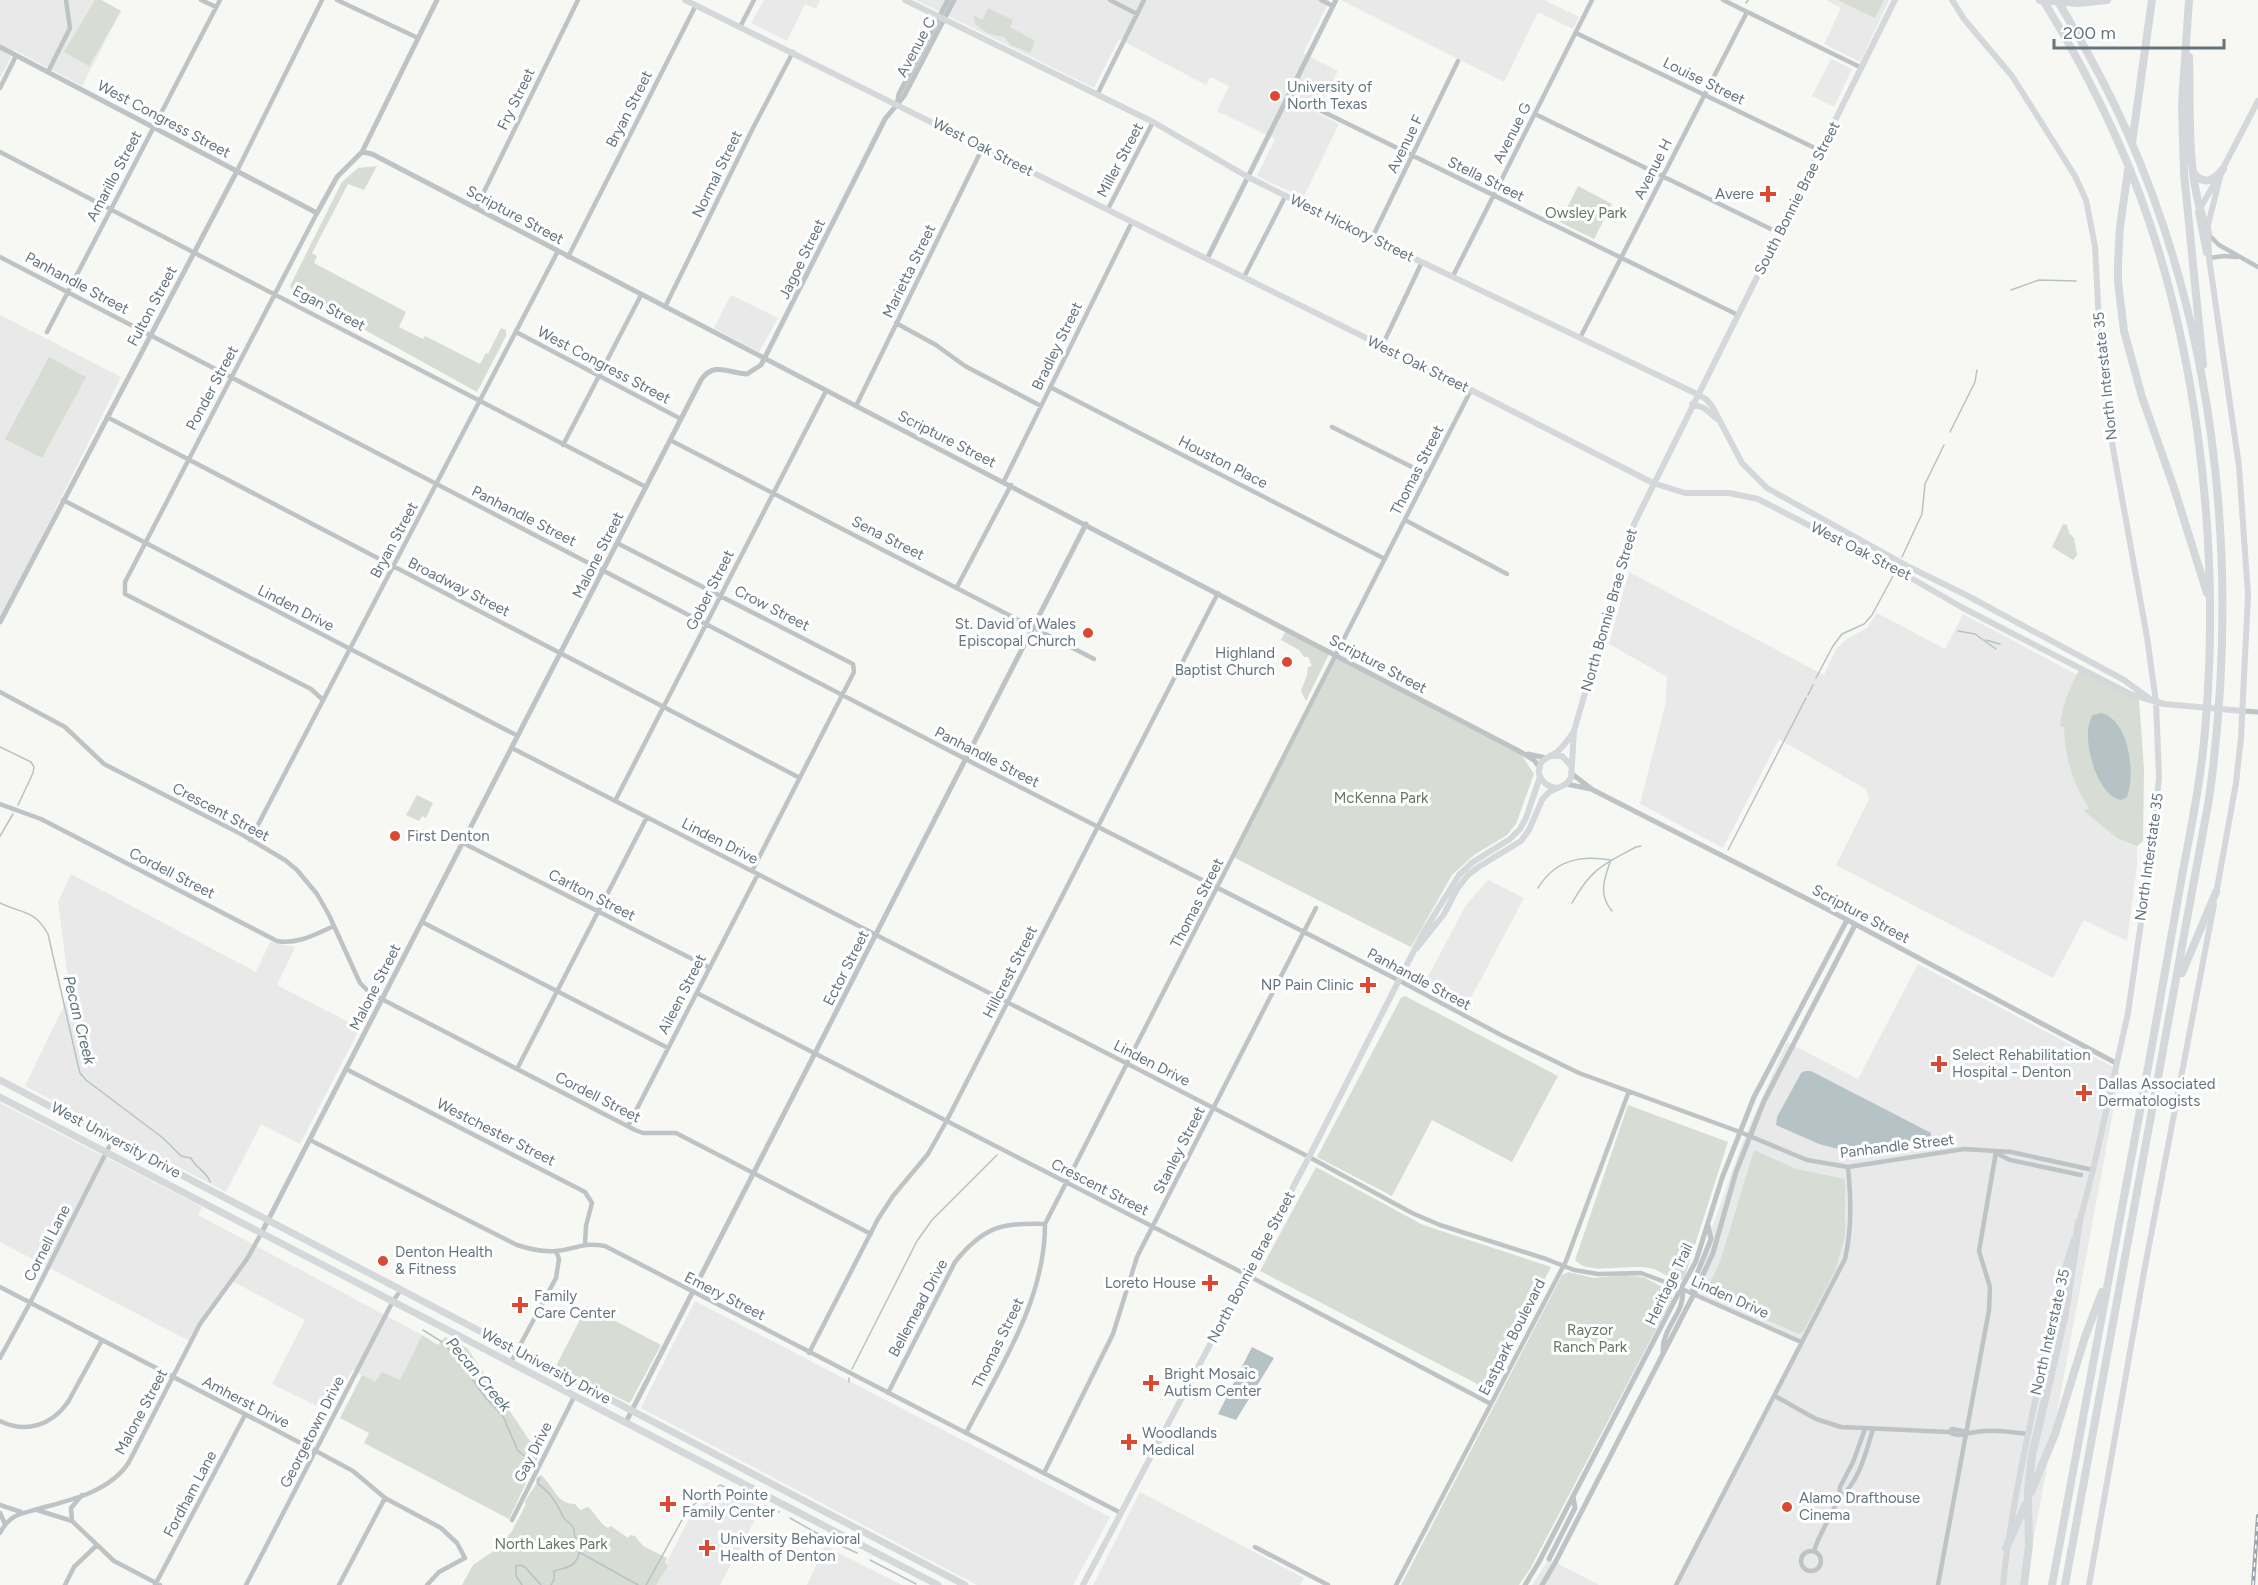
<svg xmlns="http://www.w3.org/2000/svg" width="2258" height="1585" font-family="Figtree,sans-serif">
  <rect width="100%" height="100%" fill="#f7f7f4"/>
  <path fill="#e8e9e8" d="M0 0H101L121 11 82 86 15 50 0 78Z
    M764 0H820L816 9 805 4 787 41 751 23Z
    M916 0H1330L1303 53 1338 71 1317 113 1339 124 1303 198 1257 176 1275 139 1217 111 1229 86 1210 77 1206 85 1119 39 1094 88Z
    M1341 0H1544L1579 17 1573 29 1538 12 1504 82Z
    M1826 0H1889L1860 62 1824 44 1841 8Z
    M1831 59 1852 69 1834 107 1812 96Z
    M731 295 778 318 759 352 714 328Z
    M0 315 121 377 0 621Z
    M1629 572 1824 675 1836 649 1847 639 1867 628 1877 613 1945 649 1963 614 2134 705 2138 800 2137 866 2127 941 2084 920 2053 978 1836 865 1869 799 1866 789 1779 739 1723 848 1640 804 1665 706 1667 677 1609 644Z
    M71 874 256 972 270 942 295 947 277 985 360 1028 300 1144 261 1124 226 1192 25 1086 70 993 58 902Z
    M1488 880 1524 898 1466 1007 1424 984 1466 905Z
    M1918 964 2115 1068 2119 1072V1079L2025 1585H1676L1802 1342 1690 1290 1744 1138 1787 1042 1858 1079Z
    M0 1103 202 1207 198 1215 422 1335 400 1380 375 1382 352 1370 329 1412 272 1384 305 1320 232 1281 200 1324 191 1342 0 1242Z
    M695 1301 1110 1517 1073 1585H977L641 1408Z
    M726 1489 761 1508 720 1585H655L693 1511Z
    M1140 1492 1304 1578 1300 1585H1093Z
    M825 1546 902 1585H807Z
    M1549 1559 1599 1585H1532Z"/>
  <path fill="#d7dcd4" d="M95 0H101L121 11 89 66 64 52Z
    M1837 0H1884L1875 18Z
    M988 8 1013 20 1010 27 1035 41 1030 53 1011 45 1004 37 989 34 976 25 973 15 982 20Z
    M377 166 364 190 348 184 312 253 317 256 314 263 406 312 399 327 423 339 425 336 480 364 486 353 488 354 501 328 506 330V336L477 392 291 289 290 286 342 182 358 168Z
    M1578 186 1612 204 1594 239 1560 222Z
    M49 357 86 377 42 458 5 439Z
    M2063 524 2067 525 2069 533 2074 538 2077 555 2073 560 2052 547Z
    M1276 628 1330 652 1306 701 1301 691 1307 675 1308 667 1312 666 1308 657H1304L1299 650 1281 640 1285 632Z
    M1335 654 1519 751 1534 774 1516 824 1507 835 1474 855 1452 875 1411 947 1233 857Z
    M2080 668 2139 700 2144 769 2143 841 2137 846 2117 838 2084 811 2089 808C2072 782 2065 757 2064 727L2060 726C2062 704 2070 688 2080 668Z
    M417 795 433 803 426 818 422 816 419 821 406 815Z
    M1405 996 1558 1076 1512 1162 1432 1120 1392 1196 1317 1157 1401 998Z
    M1628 1105 1728 1142 1684 1279 1675 1281C1669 1277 1661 1272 1654 1269 1632 1262 1589 1277 1575 1260Z
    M1754 1150 1796 1169 1845 1179V1237L1835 1271 1804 1330 1799 1334 1705 1293 1720 1262Z
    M1316 1167 1423 1225 1551 1267 1487 1389 1260 1271Z
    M1568 1272 1594 1278 1623 1275 1643 1277 1669 1290 1672 1293V1299L1530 1569 1519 1585H1401L1562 1275Z
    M587 1306 661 1345 631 1401 629 1403 556 1366Z
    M422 1335 438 1345 445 1337 467 1348 530 1441 542 1449 509 1519 364 1443 369 1433 340 1418 362 1375 375 1382 382 1372 400 1380Z
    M541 1475C554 1486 556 1504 575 1504L580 1510 588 1507C596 1514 599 1523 608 1528L611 1526 628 1538 630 1535 635 1536 643 1546 667 1558 665 1562 668 1566 656 1585H462L473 1565 498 1548 512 1531 526 1504 525 1501 536 1484V1479Z"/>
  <path fill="#b6c3c6" d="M2101 713C2129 719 2136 774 2127 797L2121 800C2096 796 2079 734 2093 715Z
    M1805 1071H1811L1931 1133V1137L1926 1139 1846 1151 1819 1144 1776 1125 1777 1117 1801 1073Z
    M1252 1347 1274 1358 1236 1420 1218 1414Z"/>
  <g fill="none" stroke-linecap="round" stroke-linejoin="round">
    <path stroke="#b6c3c6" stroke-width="1.5" d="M1746 3 1748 0
      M2011 290 2039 280 2076 281
      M1950 432 1975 382 1977 370
      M1902 557 1922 514 1925 484 1944 445
      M1958 631 1975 634 1996 649
      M1986 640 2000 644
      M1816 678 1833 646 1842 634 1864 624 1872 615 1894 574
      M1808 695 1813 685
      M0 747 31 762 34 767 33 773 18 805
      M0 836 13 814
      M1728 850 1806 698
      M1538 888C1555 860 1580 855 1611 860 1604 878 1598 895 1612 911
      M0 903C22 914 34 909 48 934L78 1065 80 1073 86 1080 163 1138 181 1156 191 1158C195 1168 208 1172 210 1182
      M1572 903C1591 869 1602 865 1636 847L1641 846
      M423 1330 442 1342 457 1358 485 1397 503 1416 518 1451 525 1456 527 1465 530 1469
      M852 1369 917 1241 932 1220 997 1155
      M849 1382V1378
      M539 1478 538 1484C549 1491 558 1505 563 1517 565 1521 571 1523 573 1527 575 1529 573 1533 575 1536 579 1544 582 1553 575 1562 570 1569 561 1568 554 1571V1580L551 1585
      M765 1506 779 1512
      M790 1518 829 1540 857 1553
      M579 1552 638 1585
      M870 1560 916 1584
      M522 1585 516 1576V1566L520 1565 525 1567 541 1585
      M646 1585 688 1509 720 1485 735 1491"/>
    <path stroke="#bec3c6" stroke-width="4.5" d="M201 0 216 7
      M337 0 418 38
      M1110 0 1137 14
      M1321 0 1333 6
      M1723 0 1862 68
      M740 27 754 0
      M1576 33 1821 151
      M48 72 70 28 66 0
      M0 88 16 56
      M1097 95 1144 0
      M1289 95 1738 315
      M1535 114 1779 233
      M0 152 646 487
      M237 171 322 0
      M476 208 578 0
      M1108 209 1153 122
      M317 213 125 582V594L311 689 323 700
      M2208 234 2219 245 2258 267
      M1372 238 1458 61
      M0 257 975 764 1400 981 1501 1035 1579 1073 1740 1132 1807 1160 1848 1167 1964 1149 2011 1152 2093 1170
      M568 257 696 5
      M2209 258 2224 256 2237 257
      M1453 276 1592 0
      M1244 277 1286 195
      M665 307 754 126 793 52
      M896 323 936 345 965 366 1041 406
      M47 332 220 0
      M516 332 681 419
      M1580 338 1747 12
      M1382 346 1422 262
      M1050 387 1385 559
      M856 406 983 147
      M107 417 800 778
      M1332 427 1428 475
      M670 440 1094 659
      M563 445 641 295
      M1004 481 1132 222
      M63 500 518 736
      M1405 520 1507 574
      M617 543 853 664 854 672 752 871
      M957 587 1011 485
      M0 692 65 727 104 764 241 834 285 860 297 870 317 894 329 915 360 983 370 993 635 1130 643 1133H676L871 1234
      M512 748 1309 1157 1412 1213 1440 1225 1546 1259 1574 1270 1598 1274 1641 1273 1673 1285 1801 1342
      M615 801 826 391
      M0 804 41 819 277 941C297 945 316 934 334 926
      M250 840 558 251
      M463 843 710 968
      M422 922 668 1048
      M697 993 1247 1275 1491 1404
      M346 1069 585 1192 592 1203 586 1226 585 1244
      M517 1069 647 817
      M628 1126 758 874
      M310 1140 517 1245C529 1249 543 1252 556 1251 577 1249 581 1242 605 1246L1121 1513
      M1998 1154 2010 1160 2081 1175
      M0 1287 316 1451 353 1471 385 1498 441 1528 457 1543 465 1558 439 1572 427 1585
      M809 1353 878 1219 893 1196 928 1154 946 1122 1218 593
      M0 1358 30 1303 113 1139
      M511 1362 556 1278 559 1259 556 1251
      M888 1393 955 1262C983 1227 1002 1222 1045 1224
      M1775 1396 1816 1419 1841 1427 1949 1432 1952 1429 1963 1431 1966 1433
      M0 1421C26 1434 52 1425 68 1402L102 1340
      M1949 1432C1959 1438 1965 1433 1976 1432 1993 1429 2011 1432 2028 1434
      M966 1433C1000 1367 1045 1301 1045 1224L1471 390
      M1044 1473 1113 1334 1137 1257 1144 1243 1316 908
      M1839 1498C1859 1483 1866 1452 1873 1429
      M0 1505 21 1512
      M37 1510 72 1521 114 1561 160 1585
      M0 1513 5 1524
      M512 1520 575 1395
      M72 1521 71 1508 82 1495
      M0 1533C10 1514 20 1514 38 1509 70 1500 110 1492 129 1462L200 1324 247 1259 262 1232
      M1255 1547 1328 1585
      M1801 1561a10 10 0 1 1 20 0a10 10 0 1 1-20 0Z
      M1814 1551 1818 1540 1839 1498 1840 1487 1853 1462 1865 1429
      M65 1585 74 1567 96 1546
      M155 1585 245 1415
      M246 1585 393 1301 401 1290
      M339 1585 385 1498
      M1396 1585 1566 1261 1629 1091
      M1676 1585 1845 1259C1852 1228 1851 1199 1848 1167
      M1938 1585 1989 1310 1990 1287 1979 1251 1996 1152"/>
    <path stroke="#bec3c6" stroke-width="5" d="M0 47 317 213 337 177 362 152 437 0
      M897 104 899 94 948 0
      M362 152 372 154 1519 751 1534 760 1540 768
      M1207 259 1336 0
      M0 622 237 171
      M2243 711 2258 712
      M1528 754 1546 758
      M1572 774 1593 790 1821 906 2116 1063
      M1566 784 1591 789
      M262 1232 701 380C714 361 728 373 747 374L761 365 885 119 904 96 954 0
      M1694 1295 1692 1286 1711 1239 1708 1225
      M1663 1351C1662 1327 1687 1311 1682 1289
      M626 1422 1086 524
      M1549 1559 1575 1508 1573 1496
      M1525 1585 1539 1562 1677 1296 1696 1261 1722 1178 1754 1097 1847 920
      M1542 1585 1555 1563 1697 1288 1713 1253 1736 1172 1764 1101 1855 925"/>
    <path stroke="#d4d8db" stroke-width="6" d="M685 0 1471 390 1653 483 1685 493H1729L1758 499 1849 546 1873 556 1963 608 2130 694 2164 704 2243 711
      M905 0 1153 122 1248 177 1330 218 1697 394 1706 399 1712 406 1742 463 1767 488 1909 567 1968 596 2124 680 2150 699
      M1952 0 1964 19 2012 76 2075 176 2086 200 2095 246 2100 341 2111 437 2147 637 2156 702 2159 778 2151 853 2128 1013 2093 1170 2079 1224
      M2222 170 2258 101
      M2206 253 2198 212 2217 179
      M1692 404 1704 408 1717 419
      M1553 756H1562L1571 766
      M1556 788C1545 786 1534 776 1541 763 1545 757 1552 756 1557 752 1564 746 1568 740 1573 733
      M2216 894 2236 783 2241 738 2248 595 2239 466 2209 258 2208 225 2221 173
      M1417 948 1444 914 1457 889 1468 875 1480 866 1521 841 1529 830 1542 800 1549 792 1566 784 1571 778 1574 731 1634 524 1895 0
      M1083 1585 1309 1157 1423 933 1459 875 1473 862 1510 839 1520 829 1526 818 1540 777
      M2003 1585C2010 1516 2025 1449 2039 1382 2049 1334 2058 1286 2074 1239
      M2089 1585 2144 1272 2214 904"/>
    <path stroke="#d4d8db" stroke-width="7" d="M0 1080 965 1585
      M0 1097 938 1585"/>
    <path stroke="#d4d8db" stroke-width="8" d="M2040 0 2078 3 2107 0
      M2043 0C2070 44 2095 90 2116 137 2196 313 2222 539 2205 731 2201 779 2191 828 2182 876 2171 938 2160 1000 2149 1062 2117 1236 2083 1410 2052 1585
      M2057 0C2083 43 2107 87 2127 132 2219 339 2240 577 2209 799L2065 1585
      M2189 0 2182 104 2184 173 2203 365
      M2189 57C2191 115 2185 177 2208 233
      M2132 143 2152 0
      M2128 170 2120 227 2118 263V282L2124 331 2142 397 2174 488 2207 593
      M2193 172C2203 186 2214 181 2223 169
      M2182 973 2216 892
      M2031 1492 2055 1434 2085 1337 2102 1292
      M2006 1548 2026 1504
      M2024 1585 2029 1545 2028 1492 2032 1455 2065 1314 2079 1222"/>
    <g stroke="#9ea6ab" stroke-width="4">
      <path id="rail" d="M2253 1585 2258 1516"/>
    </g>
    <use href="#rail" stroke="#fff" stroke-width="1.5" stroke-dasharray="4.5" stroke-linecap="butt"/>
  </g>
  <g fill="#da4932" stroke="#fff" stroke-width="2">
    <circle cx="1275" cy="96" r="6"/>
    <path d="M1765 185h6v6h6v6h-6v6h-6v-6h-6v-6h6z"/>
    <circle cx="1088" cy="633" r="6"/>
    <circle cx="1287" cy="662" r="6"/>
    <circle cx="395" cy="836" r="6"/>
    <path d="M1365 976h6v6h6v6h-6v6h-6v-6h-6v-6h6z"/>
    <path d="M1936 1055h6v6h6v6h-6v6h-6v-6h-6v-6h6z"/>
    <path d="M2081 1084h6v6h6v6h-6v6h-6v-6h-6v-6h6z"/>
    <circle cx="383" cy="1261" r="6"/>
    <path d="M1207 1274h6v6h6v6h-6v6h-6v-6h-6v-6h6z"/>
    <path d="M517 1296h6v6h6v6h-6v6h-6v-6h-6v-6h6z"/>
    <path d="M1148 1374h6v6h6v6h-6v6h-6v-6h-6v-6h6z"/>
    <path d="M1126 1433h6v6h6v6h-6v6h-6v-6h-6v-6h6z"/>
    <path d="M665 1495h6v6h6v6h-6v6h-6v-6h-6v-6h6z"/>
    <circle cx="1787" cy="1507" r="6"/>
    <path d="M704 1539h6v6h6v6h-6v6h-6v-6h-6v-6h6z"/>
  </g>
  <g text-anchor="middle" stroke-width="6" stroke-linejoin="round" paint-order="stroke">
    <g font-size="15" fill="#64757e" stroke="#fff">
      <text transform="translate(916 47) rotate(-62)" y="5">Avenue C</text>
      <text transform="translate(1704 81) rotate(26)" y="5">Louise Street</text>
      <text transform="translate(516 99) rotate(-64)" y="5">Fry Street</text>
      <text transform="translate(629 109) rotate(-63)" y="5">Bryan Street</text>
      <text transform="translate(164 119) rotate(28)" y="5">West Congress Street</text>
      <text transform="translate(1512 133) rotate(-63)" y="5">Avenue G</text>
      <text transform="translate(1405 144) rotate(-64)" y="5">Avenue F</text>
      <text transform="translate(983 147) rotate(27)" y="5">West Oak Street</text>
      <text transform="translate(1120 160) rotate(-62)" y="5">Miller Street</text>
      <text transform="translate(1653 169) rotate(-63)" y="5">Avenue H</text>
      <text transform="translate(717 174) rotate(-64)" y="5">Normal Street</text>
      <text transform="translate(114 176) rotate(-62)" y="5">Amarillo Street</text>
      <text transform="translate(1486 179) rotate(26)" y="5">Stella Street</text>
      <text transform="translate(1797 198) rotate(-63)" y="5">South Bonnie Brae Street</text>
      <text transform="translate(515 215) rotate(28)" y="5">Scripture Street</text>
      <text transform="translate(1352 228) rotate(26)" y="5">West Hickory Street</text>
      <text transform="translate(802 259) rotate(-64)" y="5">Jagoe Street</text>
      <text transform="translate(909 271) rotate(-64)" y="5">Marietta Street</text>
      <text transform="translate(77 283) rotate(28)" y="5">Panhandle Street</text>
      <text transform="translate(152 306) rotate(-62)" y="5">Fulton Street</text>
      <text transform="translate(329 308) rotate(28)" y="5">Egan Street</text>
      <text transform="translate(1057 346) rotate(-64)" y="5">Bradley Street</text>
      <text transform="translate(1418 364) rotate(26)" y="5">West Oak Street</text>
      <text transform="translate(604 365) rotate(28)" y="5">West Congress Street</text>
      <text transform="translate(2105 376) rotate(-96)" y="5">North Interstate 35</text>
      <text transform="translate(212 388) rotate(-62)" y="5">Ponder Street</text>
      <text transform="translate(947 439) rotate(27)" y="5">Scripture Street</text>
      <text transform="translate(1223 462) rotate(27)" y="5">Houston Place</text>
      <text transform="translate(1417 470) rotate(-63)" y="5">Thomas Street</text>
      <text transform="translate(524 516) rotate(27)" y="5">Panhandle Street</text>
      <text transform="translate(888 538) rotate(27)" y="5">Sena Street</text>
      <text transform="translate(394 540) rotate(-62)" y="5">Bryan Street</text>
      <text transform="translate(1861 551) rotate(27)" y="5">West Oak Street</text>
      <text transform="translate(598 555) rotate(-63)" y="5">Malone Street</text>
      <text transform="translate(459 587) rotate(27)" y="5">Broadway Street</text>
      <text transform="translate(710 590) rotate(-63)" y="5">Gober Street</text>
      <text transform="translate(296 608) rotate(27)" y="5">Linden Drive</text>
      <text transform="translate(772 608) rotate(27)" y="5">Crow Street</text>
      <text transform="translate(1609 610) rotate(-74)" y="5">North Bonnie Brae Street</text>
      <text transform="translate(1378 664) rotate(28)" y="5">Scripture Street</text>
      <text transform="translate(987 757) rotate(27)" y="5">Panhandle Street</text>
      <text transform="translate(221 812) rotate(28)" y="5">Crescent Street</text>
      <text transform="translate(720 841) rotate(27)" y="5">Linden Drive</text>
      <text transform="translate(2149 857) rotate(-82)" y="5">North Interstate 35</text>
      <text transform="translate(172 873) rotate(27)" y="5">Cordell Street</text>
      <text transform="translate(592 895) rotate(27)" y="5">Carlton Street</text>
      <text transform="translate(1197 903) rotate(-63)" y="5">Thomas Street</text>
      <text transform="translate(1861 914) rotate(28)" y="5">Scripture Street</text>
      <text transform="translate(846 968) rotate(-63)" y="5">Ector Street</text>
      <text transform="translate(1010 972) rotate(-63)" y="5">Hillcrest Street</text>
      <text transform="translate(1419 979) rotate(28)" y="5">Panhandle Street</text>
      <text transform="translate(375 987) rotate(-63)" y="5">Malone Street</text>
      <text transform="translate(682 994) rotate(-63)" y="5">Aileen Street</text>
      <text transform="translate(1152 1063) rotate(27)" y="5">Linden Drive</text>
      <text transform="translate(598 1097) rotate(27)" y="5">Cordell Street</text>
      <text transform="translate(496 1132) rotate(27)" y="5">Westchester Street</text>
      <text transform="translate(116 1140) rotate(28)" y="5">West University Drive</text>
      <text transform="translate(1897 1146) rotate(-7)" y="5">Panhandle Street</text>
      <text transform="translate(1179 1150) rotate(-63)" y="5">Stanley Street</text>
      <text transform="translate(1100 1187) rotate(27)" y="5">Crescent Street</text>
      <text transform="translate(47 1243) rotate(-63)" y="5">Cornell Lane</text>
      <text transform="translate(1251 1267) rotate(-62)" y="5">North Bonnie Brae Street</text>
      <text transform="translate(1669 1284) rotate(-64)" y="5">Heritage Trail</text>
      <text transform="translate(725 1296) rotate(27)" y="5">Emery Street</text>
      <text transform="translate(1730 1297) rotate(24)" y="5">Linden Drive</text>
      <text transform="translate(918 1308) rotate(-62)" y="5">Bellemead Drive</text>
      <text transform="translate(2050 1332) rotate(-77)" y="5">North Interstate 35</text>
      <text transform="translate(1512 1337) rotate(-63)" y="5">Eastpark Boulevard</text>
      <text transform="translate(998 1343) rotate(-64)" y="5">Thomas Street</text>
      <text transform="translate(546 1366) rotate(28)" y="5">West University Drive</text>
      <text transform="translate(246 1402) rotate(27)" y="5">Amherst Drive</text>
      <text transform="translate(141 1412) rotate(-62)" y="5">Malone Street</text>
      <text transform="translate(312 1432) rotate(-63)" y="5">Georgetown Drive</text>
      <text transform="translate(533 1452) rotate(-63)" y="5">Gay Drive</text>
      <text transform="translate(190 1494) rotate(-62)" y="5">Fordham Lane</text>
    </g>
    <g font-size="15" fill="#64757e" stroke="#fff" text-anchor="start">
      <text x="1287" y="92">University of<tspan x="1287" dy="17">North Texas</tspan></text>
      <text x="1754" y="199" text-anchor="end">Avere</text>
      <text x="1076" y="629" text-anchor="end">St. David of Wales<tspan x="1076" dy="17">Episcopal Church</tspan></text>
      <text x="1275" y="658" text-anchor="end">Highland<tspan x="1275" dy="17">Baptist Church</tspan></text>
      <text x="407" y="841">First Denton</text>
      <text x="1354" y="990" text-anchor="end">NP Pain Clinic</text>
      <text x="1952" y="1060">Select Rehabilitation<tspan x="1952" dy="17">Hospital - Denton</tspan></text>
      <text x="2098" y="1089">Dallas Associated<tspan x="2098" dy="17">Dermatologists</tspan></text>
      <text x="395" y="1257">Denton Health<tspan x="395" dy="17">&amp; Fitness</tspan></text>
      <text x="1196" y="1288" text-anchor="end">Loreto House</text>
      <text x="534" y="1301">Family<tspan x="534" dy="17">Care Center</tspan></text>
      <text x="1164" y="1379">Bright Mosaic<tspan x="1164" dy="17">Autism Center</tspan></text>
      <text x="1142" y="1438">Woodlands<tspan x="1142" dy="17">Medical</tspan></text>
      <text x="682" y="1500">North Pointe<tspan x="682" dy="17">Family Center</tspan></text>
      <text x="1799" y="1503">Alamo Drafthouse<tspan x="1799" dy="17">Cinema</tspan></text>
      <text x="720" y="1544">University Behavioral<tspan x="720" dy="17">Health of Denton</tspan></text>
    </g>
    <g font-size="15" fill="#687662" stroke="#fff">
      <text x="1586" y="218">Owsley Park</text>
      <text x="1381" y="803">McKenna Park</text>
      <text x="1590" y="1335">Rayzor<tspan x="1590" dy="17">Ranch Park</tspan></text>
      <text x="551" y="1549">North Lakes Park</text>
    </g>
    <g font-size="16" font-style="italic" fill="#5e7478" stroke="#fff">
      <text transform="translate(80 1020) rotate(76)" y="6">Pecan Creek</text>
      <text transform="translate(479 1374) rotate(50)" y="6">Pecan Creek</text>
    </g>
  </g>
  <path d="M2054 39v9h170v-9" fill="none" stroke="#64757e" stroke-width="3"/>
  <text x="2063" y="39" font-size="18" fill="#64757e" stroke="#ffffff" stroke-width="4.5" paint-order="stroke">200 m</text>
</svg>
